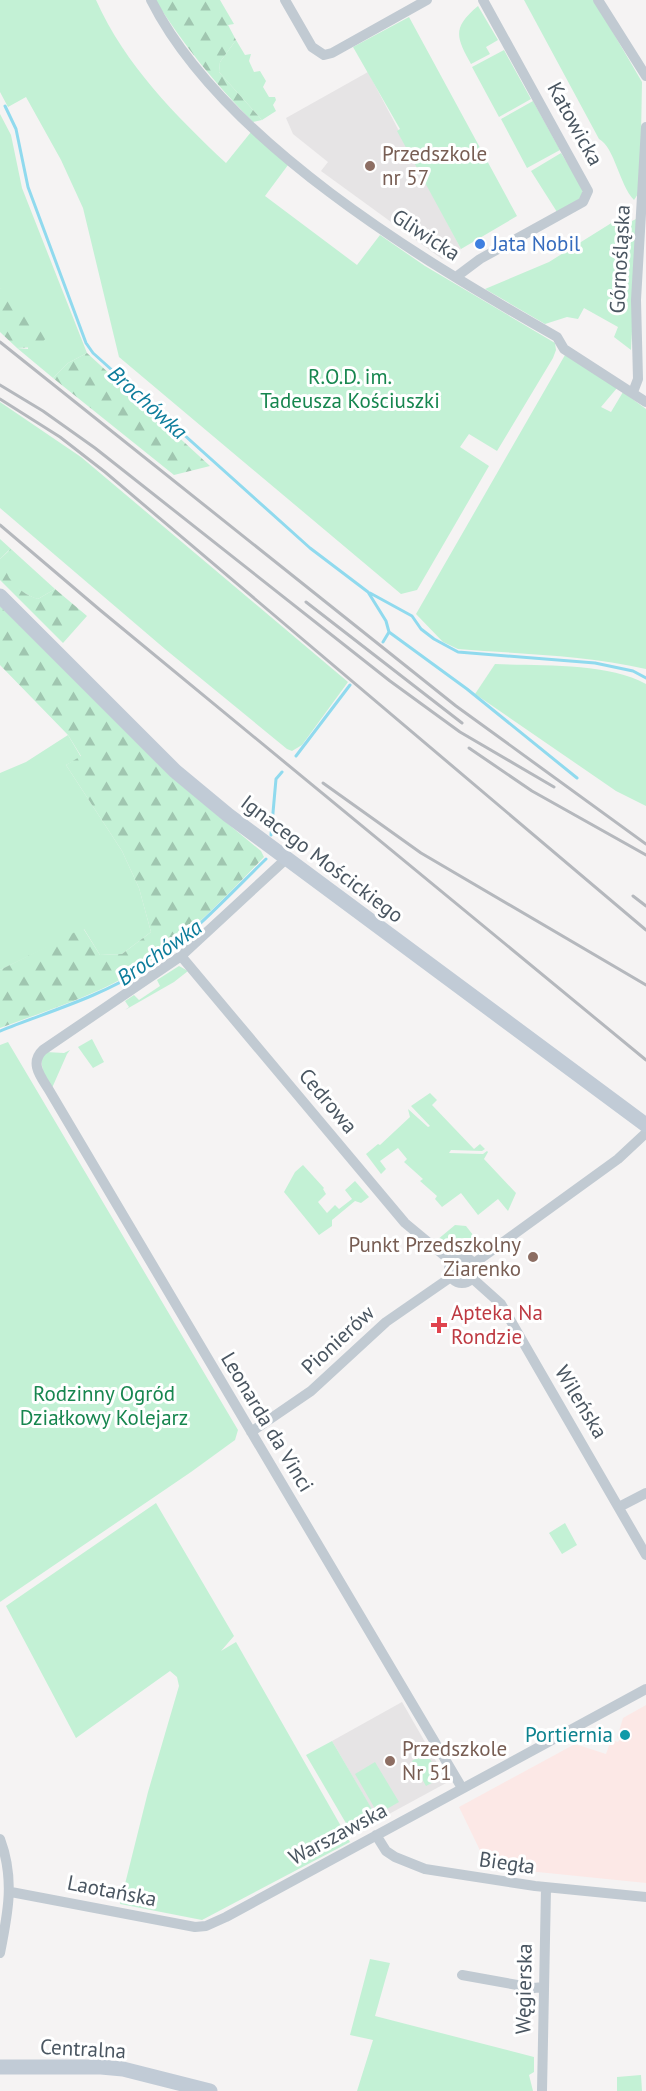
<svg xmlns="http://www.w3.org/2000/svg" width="646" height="2091" font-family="'PT Sans',sans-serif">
  <defs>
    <pattern id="forest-firs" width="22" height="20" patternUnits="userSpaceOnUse" patternTransform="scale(1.5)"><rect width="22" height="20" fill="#c3f1d5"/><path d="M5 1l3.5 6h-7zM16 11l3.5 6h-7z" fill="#a0c6b0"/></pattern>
  </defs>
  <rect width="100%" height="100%" fill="#f5f3f3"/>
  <path fill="#e6e4e5" d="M368 72 461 249 442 259 321 171 328 162 293 134 286 118Z
    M402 1702 448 1782 378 1820 332 1741Z"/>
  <path fill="#fce8e6" d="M646 1705V1883L488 1867 459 1807 575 1744 606 1754 611 1740 618 1742 620 1739 617 1738 623 1718Z"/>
  <path fill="#c3f1d5" d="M0 0H96C125 65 176 116 226 163L251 132 288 165 265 196 357 265 380 235 425 266 555 343 556 350 553 358 497 451 469 434 460 447 489 466 417 590 401 594 119 357 83 208 61 160 26 97 8 107 0 92Z
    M524 0H594L642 82 640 191 634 200C619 184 615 148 599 139Z
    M478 6 498 40 486 47 490 54 471 64C456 37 452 28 478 6Z
    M409 17 517 216 461 249 397 131 400 129 353 47Z
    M236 40 245 55 251 54 249 61 254 72 260 71 266 81 263 87 269 97H275L276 100 273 105 276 111 262 120 219 72 220 62Z
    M504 50 531 99 499 117 472 67Z
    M533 101 560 150 527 168 501 119Z
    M0 114 11 135 22 188 87 353 68 363 53 378 17 348 28 349V309L0 288Z
    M561 153 583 188 581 198 557 212 531 171Z
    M621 217 628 223 638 218 631 350 614 337 618 327 584 308 578 319 567 317 545 324 485 289 549 262Z
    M565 355 617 388 601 407 611 412 623 392 646 409V669C584 655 521 654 458 649L443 642 416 614Z
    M0 402 81 457 348 682 302 745 292 751 287 749 165 649 0 508Z
    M0 539 55 589 38 599C25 595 2 581 4 565 4 560 8 555 9 550L0 559Z
    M495 664C540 666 607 662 646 684V806L616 791 475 694Z
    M68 735 81 757 66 765 122 851 139 888 151 932 122 954 100 955 84 929 0 970V773L26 762Z
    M179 966 188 971 174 982 125 1010 129 1007 125 1001 134 995 139 1000 160 986 157 980Z
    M92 1039 104 1062 93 1068 78 1047Z
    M8 1042 238 1430 235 1440 191 1472 0 1602V1045Z
    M70 1050 67 1054 52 1088 43 1072 41 1059 46 1052 64 1053Z
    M430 1093 437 1100 432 1105 474 1149 480 1144 485 1149 482 1151 451 1150 449 1153 483 1154 487 1151 488 1152 484 1159 516 1193 508 1211 498 1199 478 1215 461 1193 442 1207 435 1199 437 1196 420 1181 423 1179 404 1162 407 1159 398 1148 380 1161 386 1169 381 1174 366 1154 378 1144 380 1145 410 1117 408 1109 428 1127 430 1126 411 1106Z
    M303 1165 324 1188 323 1189 326 1194 318 1202 327 1213 335 1205 339 1209 352 1199 345 1190 355 1181 369 1197 361 1203 355 1201 332 1220V1226L319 1235 284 1192 295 1172Z
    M455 1225 466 1226 480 1244C469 1252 447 1250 437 1240Z
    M156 1503 234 1636 221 1651 236 1642 350 1842 202 1920 120 1904 148 1792 179 1686 177 1677 170 1671 76 1738 6 1606Z
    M565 1523 577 1545 562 1554 549 1533Z
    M332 1741 376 1816 350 1830 306 1755Z
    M426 1752 441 1778 426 1786 412 1761Z
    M375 1762 399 1802 378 1814 355 1774Z
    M370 1959 390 1963 375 2016 534 2057V2072L529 2075 533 2091H357L373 2040 350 2035Z
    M641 2075 642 2091H617V2077Z"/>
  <path fill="url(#forest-firs)" d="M155 0H220L234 24 228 25 236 40 220 62 219 72 262 120 253 122C213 81 186 48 155 0Z
    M0 288C8 289 46 319 48 326 49 328 48 334 48 336L38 347 17 348 0 332Z
    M87 353 210 466 174 475 53 378 68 363Z
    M11 549 4 566C9 583 22 594 38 599L55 589 87 616 63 643 0 580V559Z
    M0 606 170 776 261 851 264 857C219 904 171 955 112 984 76 1002 37 1014 0 1028V970L83 928 100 955 122 954 151 932 139 888 122 851 66 765 81 756 68 735 0 665Z"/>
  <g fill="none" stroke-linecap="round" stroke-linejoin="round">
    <path stroke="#90daee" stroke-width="3" d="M5 106 16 129 28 187 86 343 93 353 310 548 368 592 386 621 389 632 383 642
      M370 593 412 616 421 629 434 639 458 652 595 663 633 671 646 678
      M389 632 467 689 577 778
      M296 756 350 685
      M271 835 276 779 282 772
      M0 1031C47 1012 100 997 143 969 189 939 227 897 266 859"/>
    <path stroke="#c1cad2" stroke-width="10" d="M151 0C222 141 423 261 557 337L564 349 646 402
      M285 0 312 47 324 55 332 53 427 0
      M598 0 646 76
      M456 277 480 259 583 202 588 191 483 0
      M633 392 638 379 636 300 646 127
      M286 859 181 956 43 1050C29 1063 41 1077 49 1090L462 1788
      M181 956 405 1223 452 1262
      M449 1270a13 13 0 1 1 26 0a13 13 0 1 1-26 0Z
      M473 1264 618 1159 646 1133
      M472 1278 501 1304 646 1555
      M251 1432 311 1391 386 1322 451 1277
      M619 1507 646 1493
      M376 1835 386 1851 395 1857 425 1869 535 1886 646 1897
      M0 1839C15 1879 8 1913 0 1953
      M11 1892 195 1927 206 1926 226 1917 646 1689
      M462 1975 534 1988 543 1987
      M542 2091 546 1888"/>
    <path stroke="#c1cbd6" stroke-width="15" d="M0 596 175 771 228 815 646 1125
      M0 2067H101L123 2069 210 2091"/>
    <path stroke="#b5b8bd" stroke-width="3" d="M0 342 456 706 646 844
      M0 385 43 411 95 448 390 681 460 732 554 787
      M0 399 60 437 105 472 646 930
      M0 525 100 610 646 1060
      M306 602 462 723
      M469 748 532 791 646 855
      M323 783 421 853 646 985
      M633 896 646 906"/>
  </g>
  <g fill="#8d6e63" stroke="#fff" stroke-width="2">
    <circle cx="370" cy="166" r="6"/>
    <circle cx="533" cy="1257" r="6"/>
    <circle cx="390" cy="1761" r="6"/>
  </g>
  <circle fill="#3f7fe0" stroke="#fff" stroke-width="2" cx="480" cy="244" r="6"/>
  <path fill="#e0444e" stroke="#fff" stroke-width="2" d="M436 1316h6v6h6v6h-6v6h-6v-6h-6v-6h6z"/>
  <circle fill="#0f9aa8" stroke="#fff" stroke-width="2" cx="625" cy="1735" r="6"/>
  <g text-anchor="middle" stroke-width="6" stroke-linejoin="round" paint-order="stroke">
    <g font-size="21" fill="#4a5661" stroke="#fff">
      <text transform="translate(575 124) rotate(61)" y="7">Katowicka</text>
      <text transform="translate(426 235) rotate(33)" y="7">Gliwicka</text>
      <text transform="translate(620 259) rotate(-87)" y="7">Górnośląska</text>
      <text transform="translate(322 859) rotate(37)" y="7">Ignacego Mościckiego</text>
      <text transform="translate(328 1101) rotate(50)" y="7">Cedrowa</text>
      <text transform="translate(338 1340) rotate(-43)" y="7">Pionierów</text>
      <text transform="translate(581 1402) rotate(59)" y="7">Wileńska</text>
      <text transform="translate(267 1422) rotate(59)" y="7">Leonarda da Vinci</text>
      <text transform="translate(338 1834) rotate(-28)" y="7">Warszawska</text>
      <text transform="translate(507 1863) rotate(8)" y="7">Biegła</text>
      <text transform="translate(112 1891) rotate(11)" y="7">Laotańska</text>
      <text transform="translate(524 1989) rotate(-89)" y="7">Węgierska</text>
      <text transform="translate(83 2049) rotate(3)" y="7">Centralna</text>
    </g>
    <g font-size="21" fill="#785e54" stroke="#fff" text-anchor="start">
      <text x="382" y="161">Przedszkole<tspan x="382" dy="24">nr 57</tspan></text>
      <text x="521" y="1252" text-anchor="end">Punkt Przedszkolny<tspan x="521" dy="24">Ziarenko</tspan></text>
      <text x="402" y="1756">Przedszkole<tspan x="402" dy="24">Nr 51</tspan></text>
    </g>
    <g font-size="21" fill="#366cbe" stroke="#fff" text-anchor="start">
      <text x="492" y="251">Jata Nobil</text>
    </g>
    <g font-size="21" fill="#17864f" stroke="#fff">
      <text x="350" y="384">R.O.D. im.<tspan x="350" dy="24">Tadeusza Kościuszki</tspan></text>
      <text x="104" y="1401">Rodzinny Ogród<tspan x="104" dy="24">Działkowy Kolejarz</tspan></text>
    </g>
    <g font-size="21" fill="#be3a42" stroke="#fff" text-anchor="start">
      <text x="451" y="1320">Apteka Na<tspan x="451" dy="24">Rondzie</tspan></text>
    </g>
    <g font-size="21" fill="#0d838f" stroke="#fff" text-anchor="end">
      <text x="613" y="1742">Portiernia</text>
    </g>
    <g font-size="22" font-style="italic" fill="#0c7c9b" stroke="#fff">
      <text transform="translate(148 402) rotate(42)" y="8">Brochówka</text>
      <text transform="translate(159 952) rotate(-35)" y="8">Brochówka</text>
    </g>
  </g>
</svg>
